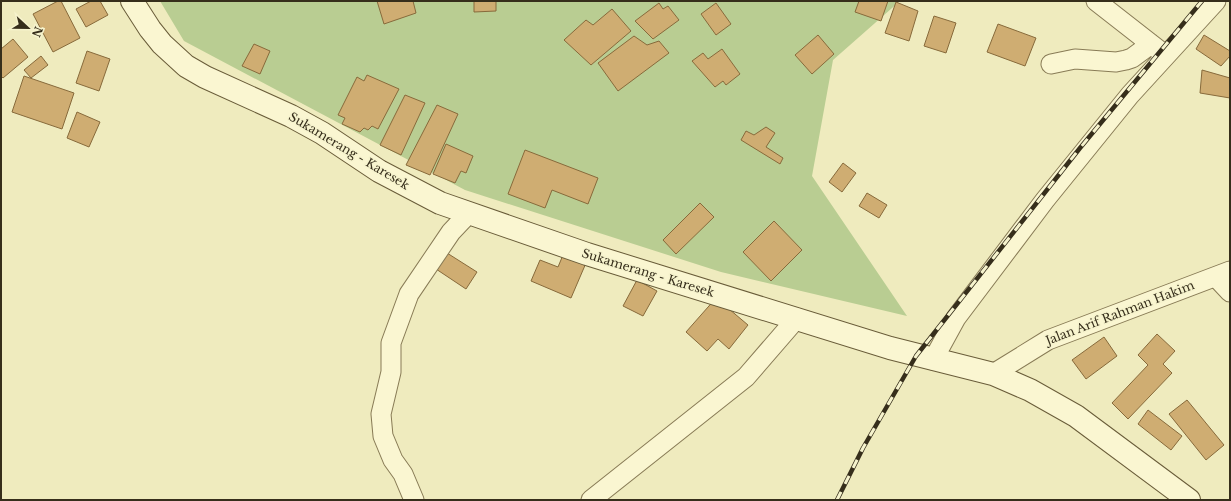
<svg xmlns="http://www.w3.org/2000/svg" width="1231" height="501" font-family="'Libre Baskerville',serif">
  <rect width="100%" height="100%" fill="#efebbe"/>
  <path fill="#b9cd92" d="M160 1H900L833 60 812 176 907 316 721 272 465 190 184 41Z"/>
  <path fill="#cfad72" stroke="#876a3b" d="M58 1H61L80 38 53 52 33 14Z
    M91 1H100L108 15 86 27 76 9Z
    M377 1H413L416 13 384 24Z
    M474 1H496V11L474 12Z
    M859 1H888L881 21 855 12Z
    M896 2 918 11 909 41 885 33Z
    M659 3 663 9 668 6 679 20 653 39 635 21Z
    M716 3 731 24 716 35 701 14Z
    M612 9 631 31 591 65 564 40 586 20 593 25Z
    M934 16 956 23 946 53 924 46Z
    M998 24 1036 38 1025 66 987 52Z
    M818 35 834 54 812 74 795 55Z
    M1204 35 1230 51V56L1221 66 1196 49Z
    M634 36 647 45 659 41 669 53 618 91 598 63Z
    M13 39 28 57 3 78 1 76V49Z
    M254 44 270 51 260 74 242 66Z
    M722 49 740 74 726 85 723 81 715 87 692 61 703 53 708 59Z
    M87 51 110 59 99 91 76 83Z
    M41 56 48 65 31 78 24 70Z
    M1202 70 1230 78V98L1200 93Z
    M367 75 399 89 378 129 372 126 368 130 364 128 360 132 342 124 345 118 338 115 357 77 364 81Z
    M24 76 74 93 62 129 12 112Z
    M405 95 425 103 401 155 380 145Z
    M437 105 458 114 430 175 406 165Z
    M77 112 100 122 89 147 67 138Z
    M766 127 775 133 766 147 783 158 780 164 741 140 746 131 754 135Z
    M446 144 473 156 466 173 461 171 455 183 433 174Z
    M525 150 598 178 588 204 552 190 545 208 508 194Z
    M843 163 856 173 842 192 829 182Z
    M867 193 887 205 879 218 859 206Z
    M700 203 714 217 676 254 663 240Z
    M774 221 802 250 771 281 743 252Z
    M447 253 477 272 466 289 436 269Z
    M563 255 586 263 571 298 531 281 540 260 558 267Z
    M637 280 657 291 643 316 623 306Z
    M716 298 748 325 729 349 718 339 707 351 686 332Z
    M1157 334 1175 351 1163 364 1172 373 1128 419 1112 403 1148 365 1138 355Z
    M1104 337 1117 356 1086 379 1072 360Z
    M1187 400 1224 445 1206 460 1169 414Z
    M1148 410 1182 436 1171 450 1138 424Z"/>
  <g fill="none" stroke-linecap="round" stroke-linejoin="round">
    <g stroke="#887b56" stroke-width="21">
      <path id="street" d="M1096 1 1160 51
        M1051 64 1075 59 1116 62 1126 60 1132 58 1151 44
        M1216 277 1230 292
        M933 360 956 318 1045 200 1130 95 1216 1
        M993 374 1048 340 1230 271
        M414 500 403 474 393 460 383 436 381 414 391 372V343L409 294 451 232 469 213
        M591 500 746 377 797 318"/>
    </g>
    <g stroke="#695c39" stroke-width="24">
      <path id="secondary" d="M132 1 150 29 162 44 186 66 205 77 291 116 322 133 379 171 440 203 587 254 890 348 993 374 1030 390 1076 416 1189 500"/>
    </g>
    <use href="#street" stroke="#faf6d1" stroke-width="19"/>
    <use href="#secondary" stroke="#faf6d1" stroke-width="22"/>
    <g stroke="#362e1b" stroke-width="4.5">
      <path id="rail" d="M837 500 863 448 916 356 1080 148 1202 1"/>
    </g>
    <use href="#rail" stroke="#f6f3cd" stroke-width="3" stroke-dasharray="9" stroke-linecap="butt"/>
  </g>
  <g text-anchor="middle" stroke-width="3" stroke-linejoin="round" paint-order="stroke">
    <g font-size="12" fill="#362e1b" stroke="#f6f3cd">
      <text transform="translate(349 151) rotate(31)" y="4">Sukamerang - Karesek</text>
      <text transform="translate(648 273) rotate(17)" y="4">Sukamerang - Karesek</text>
      <text transform="translate(1120 313) rotate(-21)" y="4">Jalan Arif Rahman Hakim</text>
    </g>
  </g>
  <rect width="1231" height="501" fill="none" stroke="#362e1b" stroke-width="4"/>
  <g transform="translate(28 28) rotate(112)" stroke="#f6f3cd" stroke-width="3" paint-order="stroke">
  <path d="M0-3L7 15L0 10L-7 15Z" fill="#362e1b"/>
  <text y="-6" font-size="11" font-weight="bold" text-anchor="middle" fill="#362e1b">N</text>
  </g>
</svg>
